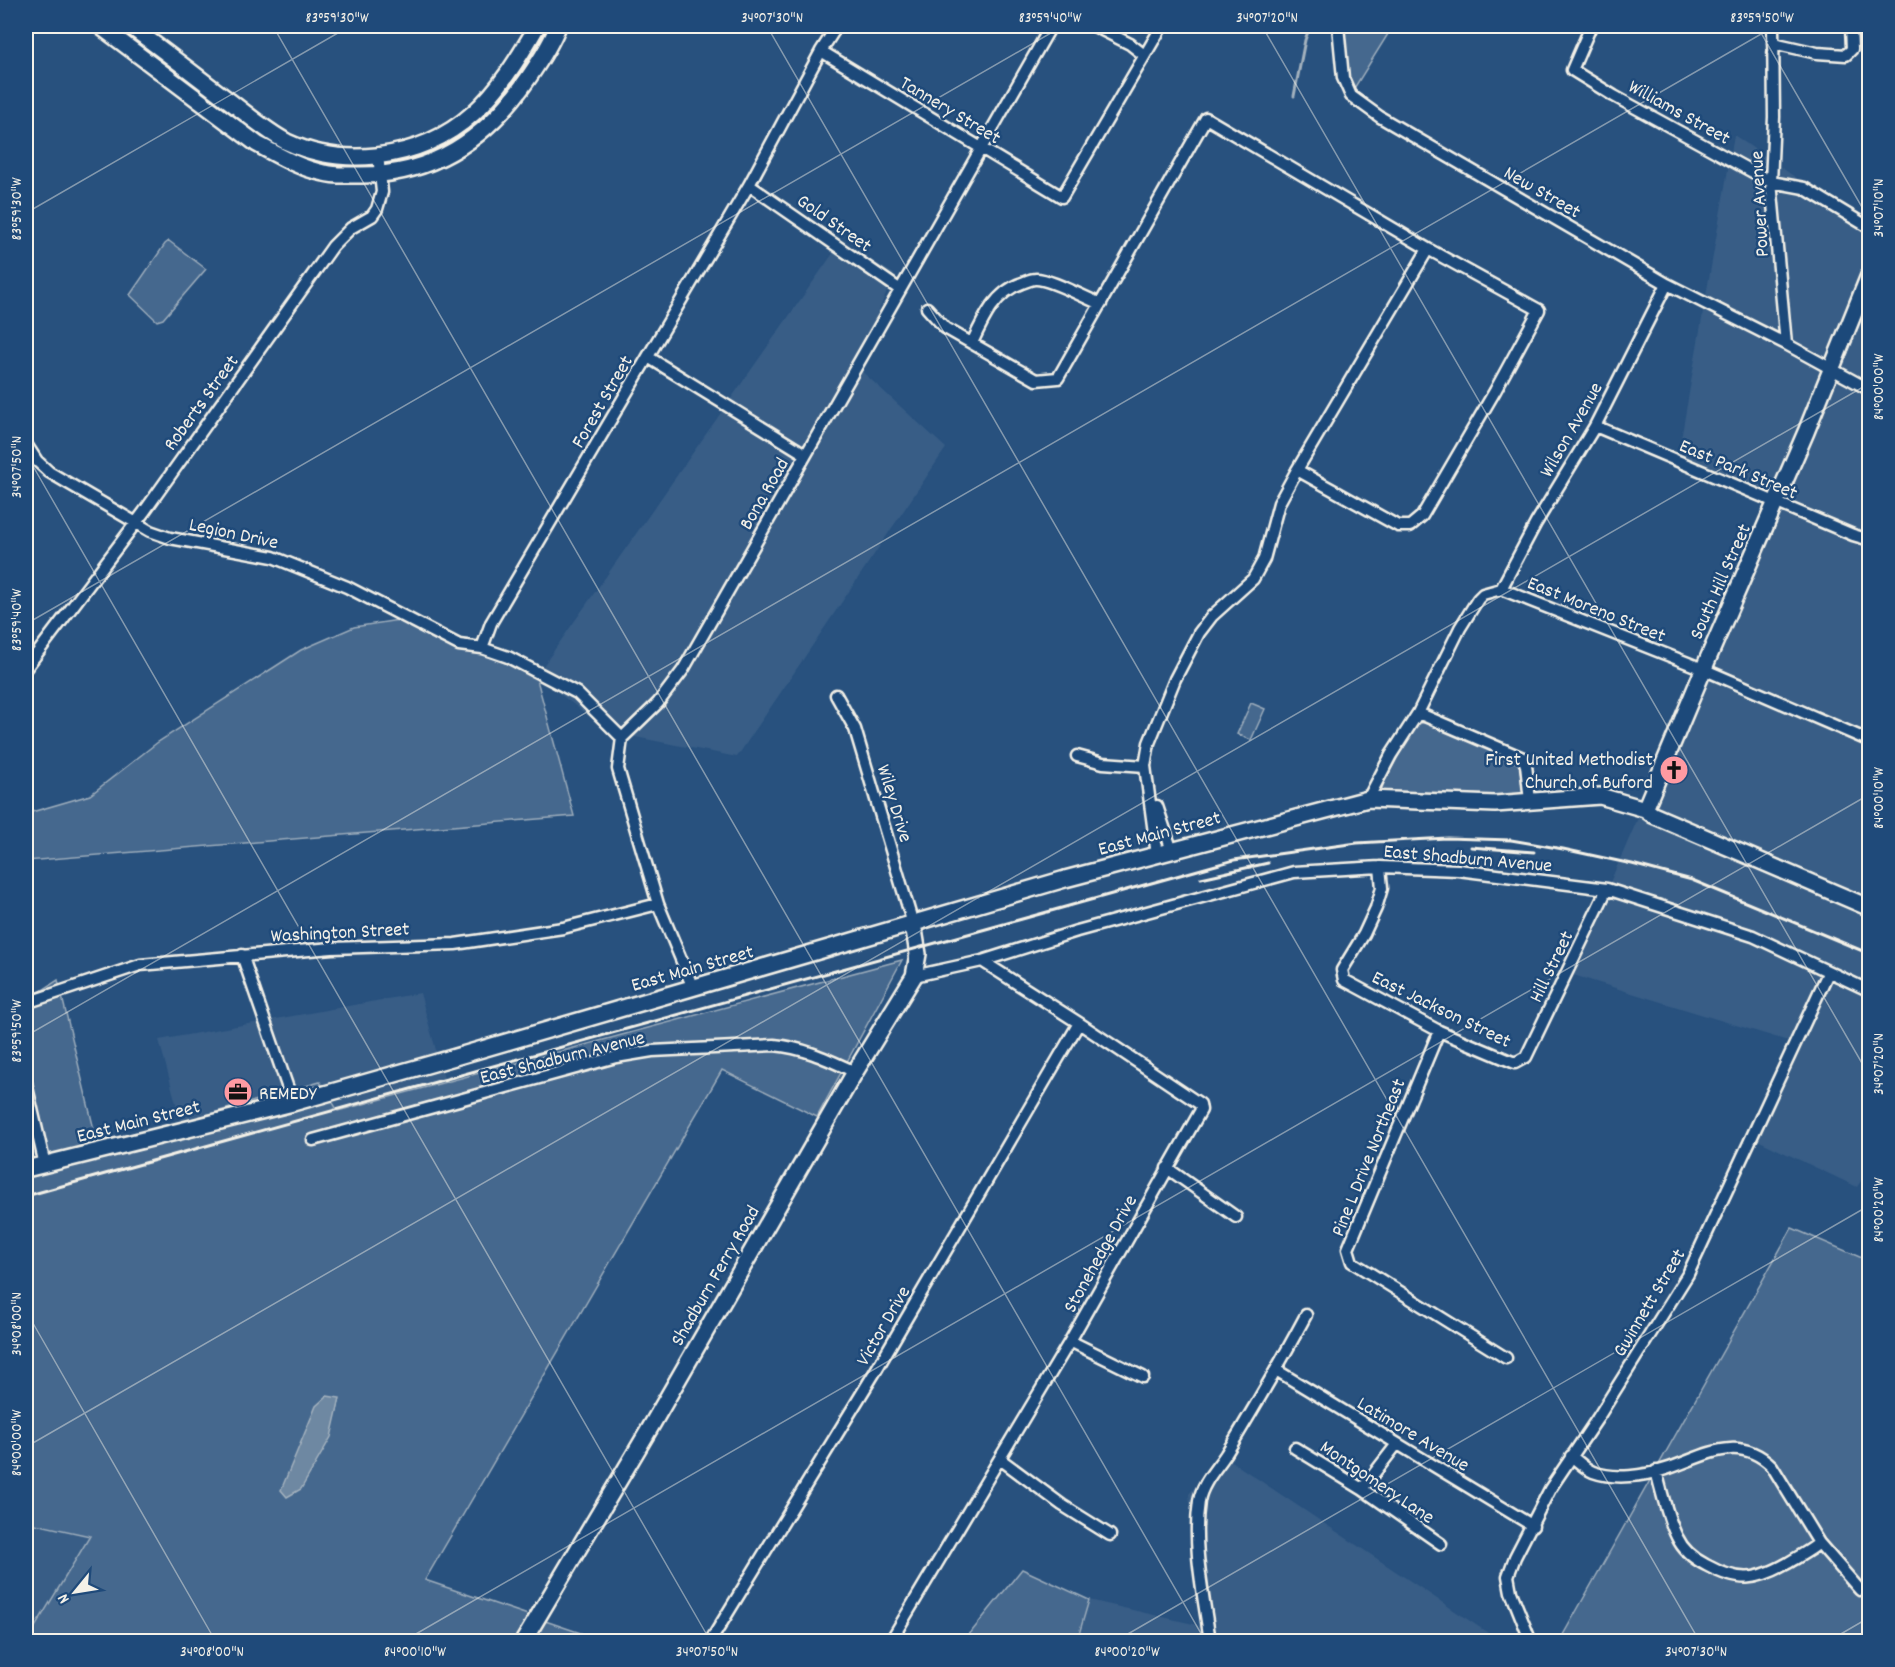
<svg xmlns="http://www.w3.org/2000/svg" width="1895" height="1667" font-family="Dekko,sans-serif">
  <rect width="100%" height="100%" fill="#28517e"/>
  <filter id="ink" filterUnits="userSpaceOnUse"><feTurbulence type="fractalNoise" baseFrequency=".0167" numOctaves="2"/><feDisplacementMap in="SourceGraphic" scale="12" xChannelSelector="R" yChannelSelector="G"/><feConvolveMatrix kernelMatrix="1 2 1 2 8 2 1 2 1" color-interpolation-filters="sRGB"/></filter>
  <g filter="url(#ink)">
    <path fill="#375d86" d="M1734 135 1869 228 1870 1167 1857 1187 1749 1136 1791 1042 1570 974 1779 495 1677 462Z
      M841 242 894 274 856 366 946 448 737 757 610 732 536 676Z
      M420 993 445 1082 338 1111 320 1082 181 1122 159 1040Z
      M1222 1455 1488 1633 1484 1642H1077L1089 1600 1202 1626 1189 1494Z
      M26 1522 91 1536 26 1640Z"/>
    <path fill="#45688e" stroke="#9cacbb" stroke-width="1.5" d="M1337 26H1393L1353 90 1340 67Z
      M169 241 206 269 163 319 157 321 130 295 165 244Z
      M405 619 536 676 574 816 26 861V824L32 812 90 795 158 742 301 650 354 627Z
      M1251 703 1265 709 1251 740 1237 734Z
      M1429 721 1521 761 1526 788 1522 795 1508 798 1386 793 1382 790 1383 784 1415 725Z
      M902 960 817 1117 722 1070 425 1580 604 1641 26 1642 90 1536 26 1522V1001L58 980 98 1146 320 1082 338 1111Z
      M1792 1228 1869 1261V1641L1559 1642Z
      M1022 1569 1089 1600 1077 1641H964Z"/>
    <path fill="#6e88a2" stroke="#a4b2be" stroke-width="1.5" d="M327 1396 340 1398 331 1437 301 1489 287 1497 281 1490 316 1406Z"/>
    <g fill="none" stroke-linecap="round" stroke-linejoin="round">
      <path stroke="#a4b2be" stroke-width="3" d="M1294 96 1305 40 1310 26"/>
      <g stroke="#f4f1e8" stroke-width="15">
        <path id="street" d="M1094 26 1130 44 1144 55
          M1338 26 1343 78 1351 96 1380 117 1667 284 1786 344 1870 390
          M1591 26 1572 70 1614 96 1771 182 1804 188 1870 228
          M1773 26 1774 117 1771 182 1786 344
          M1773 43 1817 53 1846 55 1852 49 1851 26
          M821 51 1062 197 1162 26
          M749 185 899 289
          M927 308 945 328 1036 380 1058 378 1206 118 1428 249 1297 470 1279 503 1264 559 1253 579 1212 616 1199 633 1175 679 1149 743 1145 766 1157 855
          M972 343C983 319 995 292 1022 283 1025 282 1031 279 1035 279 1049 278 1085 298 1101 304
          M648 357 805 454
          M1595 426 1853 535 1870 540
          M26 444 37 461 49 472 150 531 170 538 273 557 347 587 459 645 482 648
          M1297 470 1398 526H1410L1422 516 1495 391 1539 310 1428 249
          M1501 589 1536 523 1595 426 1667 284
          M26 668 144 512 333 246 351 228 372 216 377 209 382 192 378 155
          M836 695 855 729 913 924
          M1418 713 1523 758 1526 765 1530 801
          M622 738 577 693 508 657 482 648 491 623 749 185 821 51 837 26
          M1077 756 1103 763 1145 766
          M1368 799 1391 755 1418 713 1460 628 1478 599 1483 594 1501 589 1703 669 1870 741
          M1157 806 1172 851
          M1380 867 1382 888 1376 908 1364 934 1342 970 1344 980 1439 1031 1515 1063 1526 1057 1607 889
          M242 955 293 1103
          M914 976 982 961 1077 931 1294 872 1380 867 1458 870 1607 889 1753 936 1870 991
          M693 988 658 904 618 769 622 738 658 703 683 670 1051 26
          M26 1003 140 965 332 948 455 944 563 928 658 904
          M1439 1031 1348 1249 1352 1262 1506 1358
          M26 1083 45 1165
          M313 1140 616 1057 652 1051 774 1045C805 1048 827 1059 855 1072
          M1167 1168 1236 1217
          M1070 1341 1143 1377
          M1276 1370 1533 1526
          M1295 1448 1362 1489 1441 1544
          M1571 1456C1578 1461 1585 1469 1593 1472 1615 1480 1644 1476 1666 1469 1704 1457 1737 1432 1772 1466L1819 1543 1860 1590
          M1000 1459 1062 1505 1110 1535
          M1656 1471C1662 1493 1667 1517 1677 1537 1683 1550 1694 1559 1706 1565 1739 1583 1756 1581 1788 1563 1799 1556 1810 1551 1819 1543
          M1362 1489 1397 1444
          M710 1642 875 1372 1079 1023
          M890 1642 1070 1341 1201 1110 1200 1104 1079 1023 982 961
          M1210 1642C1204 1596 1192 1547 1199 1501 1202 1483 1217 1468 1226 1454 1254 1408 1281 1362 1306 1315
          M1531 1642 1511 1592 1508 1576 1515 1557 1550 1489 1597 1419 1688 1274 1828 973"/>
      </g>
      <g stroke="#f4f1e8" stroke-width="20">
        <path id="secondary" d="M100 26 257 144C279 156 299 168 324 173 334 176 345 175 355 175 432 177 487 139 529 77 540 61 551 44 558 26
          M130 26C163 50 195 75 228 100 247 114 266 131 287 142 315 155 346 159 376 156 460 146 498 95 537 26
          M1645 809 1707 661 1806 432 1870 273
          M26 1169 293 1103 455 1057 1065 879 1368 799 1495 804 1600 796 1645 809 1653 815 1870 908
          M523 1642 650 1428 855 1072 914 976 918 954 913 924"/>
      </g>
      <use href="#street" stroke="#1f4a7a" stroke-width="10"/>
      <use href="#secondary" stroke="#1f4a7a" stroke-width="15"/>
      <path stroke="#f4f1e8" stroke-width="3" d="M1471 847 1534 852
        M1201 878 1268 863
        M26 1196 1234 860 1357 843 1447 838 1511 840 1563 849 1632 864 1692 880 1870 954"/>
    </g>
  </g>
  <path fill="none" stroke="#f4f1e8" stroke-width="1.5" stroke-opacity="0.45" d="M273 26 1206 1642M767 26 1700 1642M1262 26 1870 1077M1757 26 1870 221M26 213 350 26M26 454 711 1642M26 624 1063 26M26 1036 1775 26M26 1311 216 1642M26 1447 1870 383M402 1642 1870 794M1114 1642 1870 1205M1827 1642 1870 1617"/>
  <defs>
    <g id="church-disc" transform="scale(1.5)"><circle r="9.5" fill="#ff9aa2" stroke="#1f4a7a"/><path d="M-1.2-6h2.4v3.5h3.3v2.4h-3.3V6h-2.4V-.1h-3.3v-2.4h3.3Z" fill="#111"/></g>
    <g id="office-disc" transform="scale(1.5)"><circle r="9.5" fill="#ff9aa2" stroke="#1f4a7a"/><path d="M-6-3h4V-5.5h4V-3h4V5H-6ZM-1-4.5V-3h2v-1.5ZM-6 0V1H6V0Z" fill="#111"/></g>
  </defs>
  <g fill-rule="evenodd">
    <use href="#church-disc" x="1674" y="770"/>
    <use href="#office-disc" x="238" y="1092"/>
  </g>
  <g text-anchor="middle" stroke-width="5" stroke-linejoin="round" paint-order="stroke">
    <g font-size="20" fill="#f4f1e8" stroke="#1f4a7a">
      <text transform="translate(951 109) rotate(31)" y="7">Tannery Street</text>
      <text transform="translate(1680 111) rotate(29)" y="7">Williams Street</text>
      <text transform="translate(1543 191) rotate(30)" y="7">New Street</text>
      <text transform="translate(1758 204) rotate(-93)" y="7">Power Avenue</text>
      <text transform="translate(835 222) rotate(35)" y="7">Gold Street</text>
      <text transform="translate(601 401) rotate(-60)" y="7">Forest Street</text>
      <text transform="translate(200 402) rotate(-54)" y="7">Roberts Street</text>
      <text transform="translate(1570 429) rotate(-60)" y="7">Wilson Avenue</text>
      <text transform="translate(1739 468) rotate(23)" y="7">East Park Street</text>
      <text transform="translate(763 493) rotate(-60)" y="7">Bona Road</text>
      <text transform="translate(234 532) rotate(12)" y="7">Legion Drive</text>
      <text transform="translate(1719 581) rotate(-66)" y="7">South Hill Street</text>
      <text transform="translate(1597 608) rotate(22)" y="7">East Moreno Street</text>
      <text transform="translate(896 803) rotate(73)" y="7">Wiley Drive</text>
      <text transform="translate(1159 832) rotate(-15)" y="7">East Main Street</text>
      <text transform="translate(1468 857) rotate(5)" y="7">East Shadburn Avenue</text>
      <text transform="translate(340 931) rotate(-3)" y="7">Washington Street</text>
      <text transform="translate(1550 966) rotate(-64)" y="7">Hill Street</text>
      <text transform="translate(692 967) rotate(-16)" y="7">East Main Street</text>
      <text transform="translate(1442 1008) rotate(26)" y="7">East Jackson Street</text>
      <text transform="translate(562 1056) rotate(-14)" y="7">East Shadburn Avenue</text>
      <text transform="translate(138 1120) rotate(-14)" y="7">East Main Street</text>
      <text transform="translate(1367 1157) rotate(-68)" y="7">Pine L Drive Northeast</text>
      <text transform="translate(1099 1253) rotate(-61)" y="7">Stonehedge Drive</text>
      <text transform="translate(714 1275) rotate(-60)" y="7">Shadburn Ferry Road</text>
      <text transform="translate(1648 1302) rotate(-59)" y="7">Gwinnett Street</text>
      <text transform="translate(882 1325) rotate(-60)" y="7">Victor Drive</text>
      <text transform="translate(1414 1433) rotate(31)" y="7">Latimore Avenue</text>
      <text transform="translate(1378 1481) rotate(34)" y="7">Montgomery Lane</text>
    </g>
    <g font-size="20" fill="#f4f1e8" stroke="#1f4a7a" text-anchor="end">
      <text x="1653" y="765">First United Methodist<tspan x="1653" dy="23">Church of Buford</tspan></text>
      <text x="259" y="1099" text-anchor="start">REMEDY</text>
    </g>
  </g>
  <rect width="1895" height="1667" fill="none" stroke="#1f4a7a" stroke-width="66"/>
  <g transform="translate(75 1592) rotate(240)" stroke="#1f4a7a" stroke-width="4.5" paint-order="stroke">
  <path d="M0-4.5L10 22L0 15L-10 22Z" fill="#f4f1e8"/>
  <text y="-9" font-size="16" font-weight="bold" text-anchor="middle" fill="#f4f1e8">N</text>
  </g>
  <rect x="33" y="33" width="1829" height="1601" fill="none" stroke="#f4f1e8" stroke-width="2"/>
  <g font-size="15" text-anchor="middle" fill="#f4f1e8">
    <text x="337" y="22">83°59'30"W</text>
    <text x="772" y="22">34°07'30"N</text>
    <text x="1050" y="22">83°59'40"W</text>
    <text x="1267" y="22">34°07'20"N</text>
    <text x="1762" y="22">83°59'50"W</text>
    <text transform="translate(1878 208) rotate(-90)" y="5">34°07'10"N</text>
    <text transform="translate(16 209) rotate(-90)" y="5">83°59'30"W</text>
    <text transform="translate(1878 387) rotate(-90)" y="5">84°00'00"W</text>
    <text transform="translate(16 467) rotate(-90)" y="5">34°07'50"N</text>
    <text transform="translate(16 620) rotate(-90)" y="5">83°59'40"W</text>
    <text transform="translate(1878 798) rotate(-90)" y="5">84°00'10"W</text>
    <text transform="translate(16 1031) rotate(-90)" y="5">83°59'50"W</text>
    <text transform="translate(1878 1064) rotate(-90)" y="5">34°07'20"N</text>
    <text transform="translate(1878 1210) rotate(-90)" y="5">84°00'20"W</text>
    <text transform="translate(16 1324) rotate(-90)" y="5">34°08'00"N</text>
    <text transform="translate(16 1443) rotate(-90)" y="5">84°00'00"W</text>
    <text x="212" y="1656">34°08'00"N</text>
    <text x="415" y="1656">84°00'10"W</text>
    <text x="707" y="1656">34°07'50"N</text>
    <text x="1127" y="1656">84°00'20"W</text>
    <text x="1696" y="1656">34°07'30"N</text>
  </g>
</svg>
